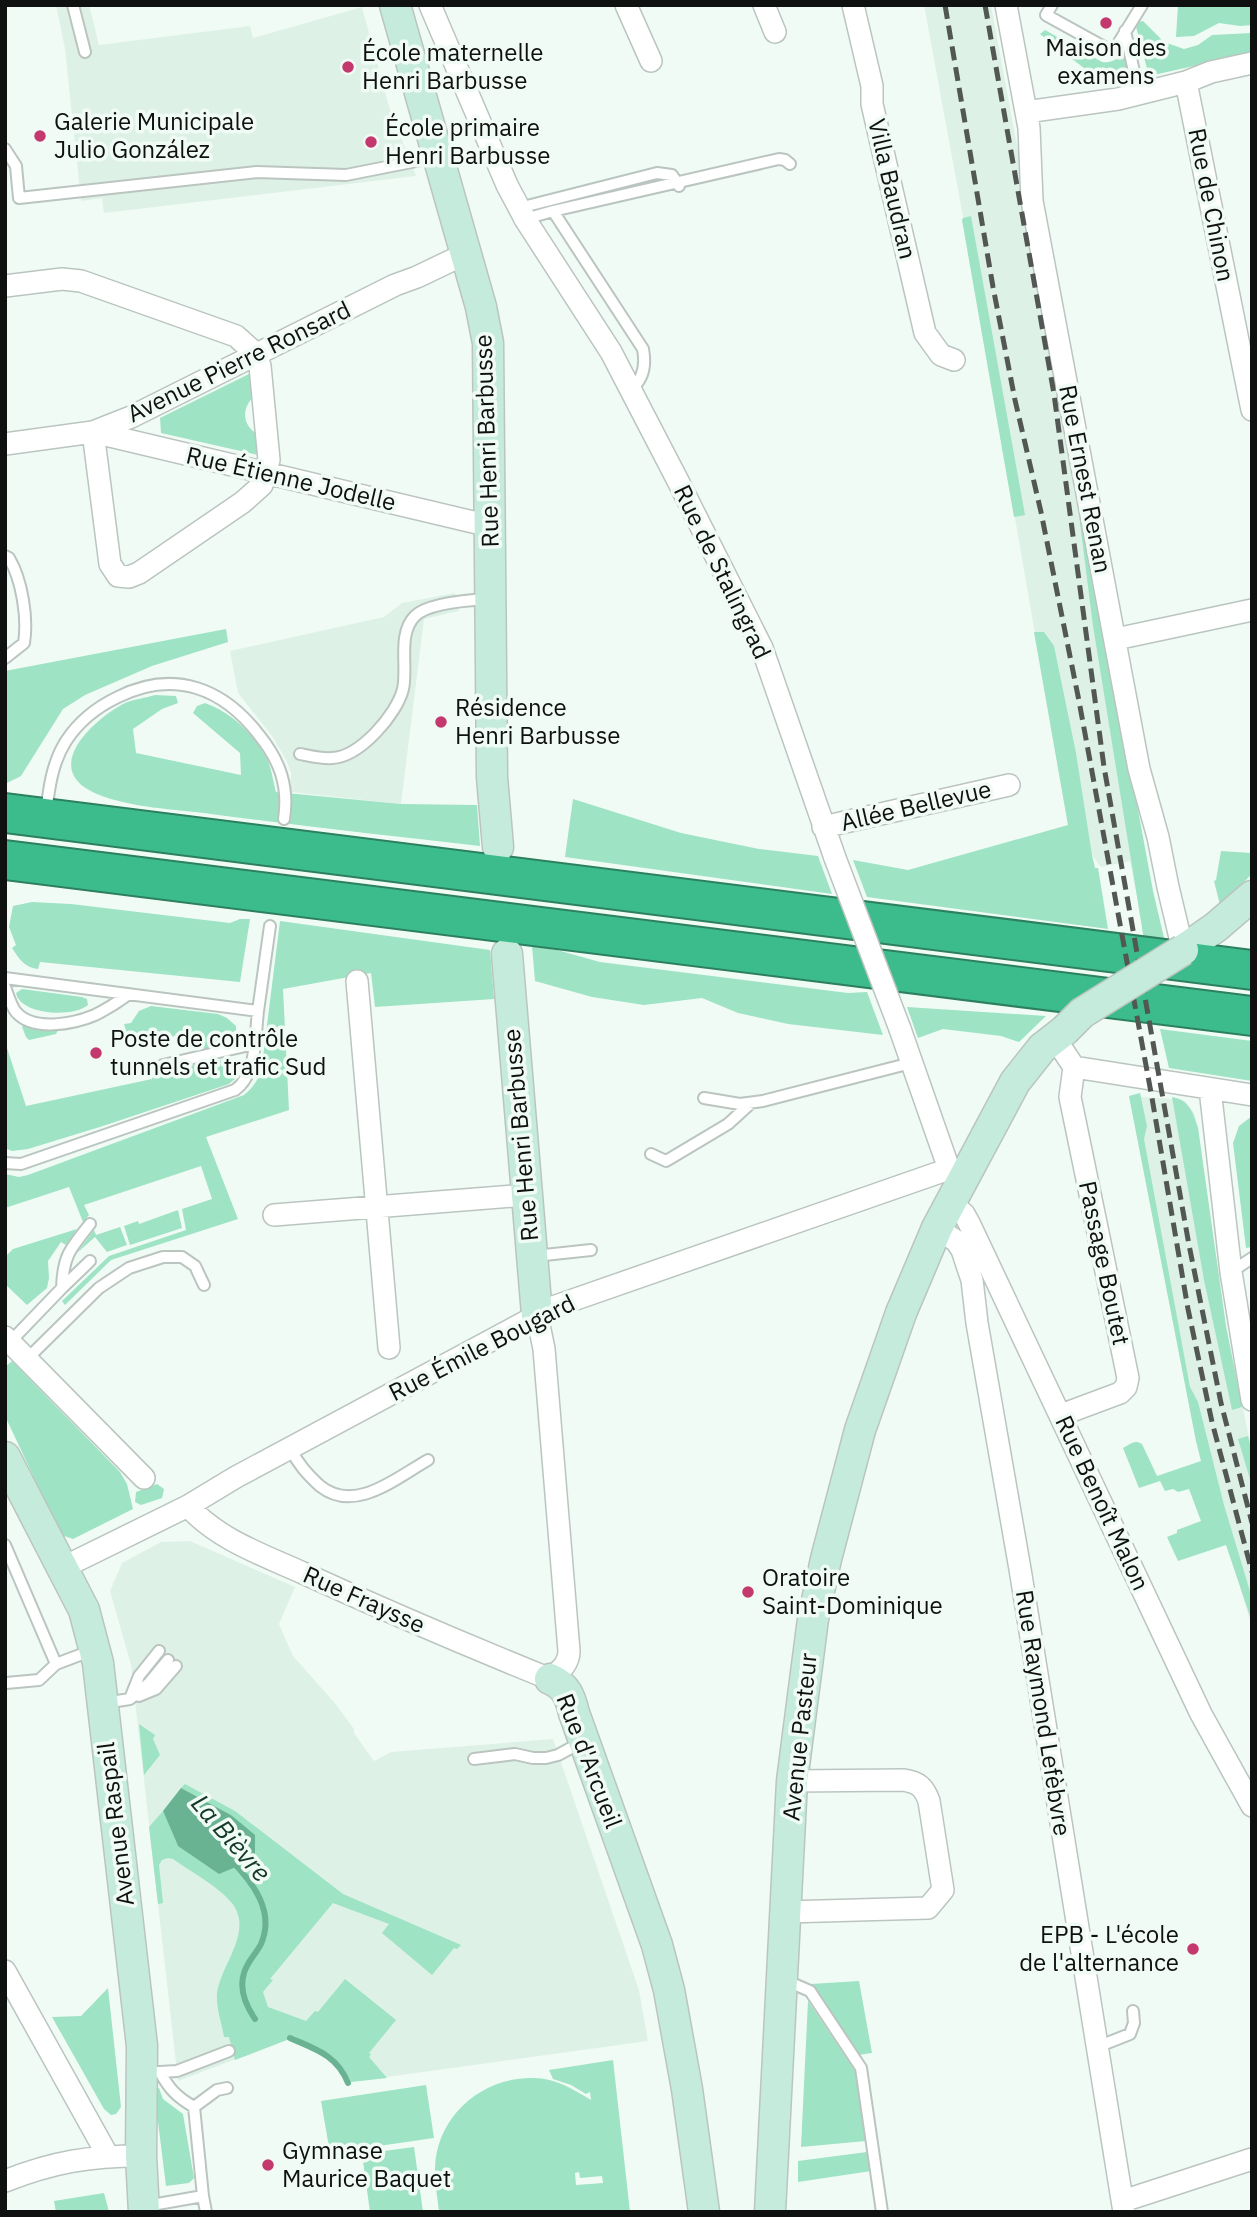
<svg xmlns="http://www.w3.org/2000/svg" width="1257" height="2217" font-family="'IBM Plex Sans',sans-serif">
  <rect width="100%" height="100%" fill="#f1fbf6"/>
  <path fill="#def1e7" d="M56 5H89L99 45 250 26 253 38 362 7 389 106 416 176 104 213 102 198 81 201 65 49Z
    M924 5H991L1083 502 1136 895 1130 861 1101 867 1068 825 963 217Z
    M455 593 459 611 424 619 401 804 290 792 291 773 287 762 272 736 238 693 230 651 384 617 402 603Z
    M1129 1096 1172 1099V1097L1185 1101 1194 1113 1198 1128 1226 1327 1252 1452V1627L1196 1441Z
    M190 1541 295 1587 279 1624 293 1656 334 1702 354 1729V1733L374 1761 391 1752 553 1739 639 1990 648 2041 351 2082 345 2070 337 2059 314 2046 292 2038 178 2081 131 1665 110 1591 122 1563 161 1542Z"/>
  <path fill="#9ee3c3" fill-rule="evenodd" d="M1178 5H1252V25L1240 26 1219 23 1194 36 1176 37Z
    M1143 21 1164 42 1184 49 1198 45 1212 35 1252 33V53L1149 76 1135 23Z
    M1045 30 1102 62C1109 63 1116 61 1120 55L1125 56 1128 72 1098 79 1040 34Z
    M971 216 1025 515 1014 517 962 220 963 218Z
    M251 373 253 397C242 409 242 424 256 433L258 455 161 433 160 418Z
    M1069 436 1153 891 1165 942 1144 940 1093 626Z
    M226 629 228 642 152 666 85 695 63 709 21 776 5 784V671Z
    M1034 632H1044L1054 646 1076 753 1092 855 1095 868H1098L1108 929 867 897 853 860 908 870 1068 825Z
    M155 695 176 696 178 703 162 709 133 729 136 753 241 775 240 753 193 713 197 706 205 703C231 712 254 734 267 759 272 769 273 782 276 792L401 804 477 805 480 846C391 836 301 826 211 814 175 809 130 808 97 794 39 770 92 720 125 703 134 699 146 698 155 695Z
    M573 799 681 833 759 849 818 856 832 894 565 857Z
    M1221 851 1252 853V874L1220 905 1214 881 1216 880Z
    M32 902 71 904 230 923 240 919H250L240 982 40 962 38 969C25 968 19 959 12 948L16 945 9 927 13 906Z
    M280 921 490 950 494 999 375 1007 371 973 283 989 289 1110 206 1137 238 1219 111 1260 65 1305 62 1301 109 1256 186 1230 182 1209 212 1199 201 1166 84 1205 89 1215 83 1222 69 1187 5 1208V1174L19 1177 28 1175 244 1095C252 1089 256 1082 261 1073Z
    M532 946 557 950 600 962 848 993 867 992 883 1035 788 1024 738 1013 702 998 644 1005 592 997 535 981Z
    M22 989 82 997 87 999 88 1005C73 1018 20 1015 16 993Z
    M151 1006 218 1014 227 1018 236 1026V1038L230 1043 205 1049 183 1037 175 1036 144 1043 143 1040 124 1044 123 1039 128 1037 124 1024 131 1023 139 1011Z
    M907 1007 1046 1016 1019 1042 1001 1036 943 1029 918 1038Z
    M26 1023 56 1028 58 1030 56 1034 29 1040 26 1037 22 1027Z
    M1160 1029 1252 1041V1081L1169 1068Z
    M5 1042 26 1106 152 1079V1075C165 1072 227 1054 236 1061 239 1063 239 1067 240 1071L236 1078 229 1084 103 1126 28 1149 12 1151 5 1148Z
    M1140 1093 1147 1126 1144 1139 1190 1387 1198 1402 1224 1505 1252 1598V1622L1226 1545 1178 1561 1167 1537 1177 1533V1530L1201 1521 1189 1489 1178 1492 1173 1489 1165 1491 1160 1481 1139 1488 1123 1448C1130 1444 1135 1439 1142 1444L1157 1476 1201 1461 1196 1441 1129 1096Z
    M1172 1097C1189 1100 1193 1112 1198 1128L1226 1326 1242 1407 1232 1410 1204 1280Z
    M1252 1116V1247L1246 1248 1233 1143 1239 1126Z
    M178 1210 182 1228 130 1245 124 1226 138 1221 139 1224Z
    M120 1227 127 1245 107 1252 95 1237 77 1253 94 1230 96 1235Z
    M77 1229 66 1245 61 1242 48 1261 49 1278 47 1288 27 1305 5 1284V1257L13 1249Z
    M12 1361 120 1472 127 1484 133 1509 73 1539 61 1535 5 1416V1367Z
    M1248 1436 1252 1452V1486L1238 1439Z
    M157 1484 164 1489 162 1498 141 1505 135 1502 136 1492Z
    M139 1724 155 1735 153 1739 160 1755 144 1775Z
    M185 1784 235 1811 343 1894 461 1945 457 1949 454 1948 432 1975 382 1933 389 1924 333 1903 270 1979 273 1980 263 1992 268 2007 306 2021 315 2011 318 2012 345 1979 396 2020 369 2053 371 2054 369 2057 387 2078 351 2082C338 2055 320 2048 292 2038L235 2060 229 2037H224C222 2024 216 2008 217 1994 220 1966 252 1934 234 1906 223 1889 191 1872 173 1859L168 1858 162 1860 159 1865 163 1903 158 1904 149 1827 163 1811 178 1846 254 1859 253 1841 231 1815 181 1788Z
    M859 1981 872 2053 858 2055 811 1984Z
    M108 1988 121 2107 116 2114 111 2115 104 2109 52 2017 81 2016Z
    M808 2001 855 2071 866 2141 801 2147Z
    M613 2060 630 2212H439C438 2198 434 2183 435 2169 436 2117 481 2078 531 2078 554 2077 573 2089 591 2100L590 2092 586 2094 571 2085 553 2079 549 2070ZM579 2172 580 2178 602 2176 603 2183 576 2185 575 2173Z
    M426 2085 434 2138 330 2153 321 2101Z
    M159 2088 163 2099 183 2114 194 2178 189 2183 166 2186 154 2090Z
    M414 2147 423 2212H370L362 2154Z
    M867 2152 871 2171 798 2182V2161Z
    M104 2193 109 2212H56L54 2201Z"/>
  <path fill="#6ab392" d="M181 1788 231 1815 255 1835V1859L219 1874 178 1846 163 1811Z"/>
  <g fill="none" stroke-linecap="round" stroke-linejoin="round">
    <path stroke="#6ab392" stroke-width="6" d="M232 1861C254 1884 275 1912 261 1944 256 1954 247 1962 244 1973 239 1989 246 2006 255 2019
      M290 2038C315 2049 337 2055 348 2083"/>
    <g stroke="#bbc5c0" stroke-width="14">
      <path id="lane" d="M73 5 85 52
        M1052 5 1046 15 1113 52 1142 5
        M1125 31 1139 94
        M5 149 16 166 19 198 257 172 346 175 437 157
        M519 208 657 173 672 175 679 186
        M553 211 779 159 785 160 790 164
        M525 219 553 211 643 349C646 365 644 379 631 389
        M5 556 9 558C22 580 28 618 24 643L5 658
        M300 754C310 756 322 759 332 758 360 757 397 714 403 689 408 667 397 634 415 616 428 603 470 600 488 599
        M46 813C49 788 52 763 66 741 79 721 97 707 118 697 174 669 223 688 259 735 280 761 289 786 284 819
        M5 978 258 1011 270 926
        M5 987C8 995 11 1006 16 1012 33 1032 74 1024 95 1015 107 1009 118 1002 129 994
        M163 1065 254 1044
        M704 1098 740 1104 763 1101 911 1063
        M651 1154 666 1161 728 1124 751 1103
        M5 1163 21 1164 235 1090C257 1075 255 1036 258 1011
        M535 1256 591 1250
        M1231 1272 1252 1258
        M62 1288 90 1261
        M10 1342 62 1288C63 1256 70 1249 90 1224
        M27 1359 99 1288 129 1268 163 1257H182L195 1266 204 1285
        M290 1448C298 1464 307 1474 320 1486 355 1514 396 1478 428 1460
        M5 1545 56 1664 39 1680 6 1683
        M56 1664 93 1650
        M131 1696 139 1676 159 1651
        M139 1696 156 1689 176 1666
        M104 1703 130 1699 149 1683 168 1660
        M474 1759 515 1754 533 1758H546L558 1755 582 1742
        M782 1985H796L810 1991 861 2068 882 2212
        M1097 2047 1130 2034 1134 2023 1133 2011
        M153 2072H160C169 2089 177 2097 194 2107
        M160 2072 177 2071 229 2051
        M203 2196 194 2107 217 2090 227 2088
        M146 2206 203 2196 206 2212"/>
    </g>
    <g stroke="#bbc5c0" stroke-width="24">
      <path id="street" d="M430 5 507 185 525 219 611 352 678 481 762 648 835 858
        M626 5 651 61
        M764 5 775 32
        M853 5 872 86V104L925 333 941 355 954 360
        M1006 5 1029 128 1032 201 1139 769 1158 837 1168 887 1183 950
        M1186 82 1252 410
        M1026 112 1118 99 1186 82 1211 72 1252 63
        M5 286 62 279 81 281 236 336 256 354 260 366 269 460 262 485 243 502 139 573 129 577 118 576 110 564 93 432
        M93 432 490 526
        M5 444 93 432 131 417 395 285 417 277 465 254
        M1116 639 1252 610
        M823 827 1009 785
        M357 981 389 1348
        M900 1029 949 1169
        M1054 1037 1074 1067 1252 1095
        M1210 1089 1231 1272 1252 1400
        M949 1202 964 1214 969 1223 1201 1714 1252 1806
        M274 1215 526 1195
        M937 1228 956 1241 962 1250 972 1280 977 1323 1020 1569 1124 2212
        M5 1337 144 1478
        M1061 1415 1120 1393 1126 1387 1128 1378 1070 1097 1074 1067
        M188 1506C217 1539 263 1555 303 1573 384 1610 466 1645 550 1679 559 1671 569 1665 569 1651L544 1349 537 1315
        M62 1568 188 1506 236 1477 553 1307 949 1169 963 1176
        M786 1912 928 1908 943 1890 929 1801C924 1787 918 1782 903 1780L792 1781
        M5 1971 108 2156
        M5 2181C53 2162 89 2156 141 2156
        M1123 2201 1252 2159"/>
    </g>
    <g stroke="#bbc5c0" stroke-width="33">
      <path id="secondary" d="M395 5 481 307 488 343 492 777 498 847
        M1183 950 1216 927 1252 896
        M507 954 537 1315
        M5 1457 84 1610 98 1663 142 2046 141 2156 144 2212
        M550 1679C566 1686 570 1696 574 1713L657 1945 669 1990 687 2089 704 2212
        M770 2212 792 1781 813 1619 826 1559 860 1430 901 1313 937 1228 1015 1082 1042 1048 1065 1030"/>
    </g>
    <g stroke="#2c8060" stroke-width="42">
      <path id="highway" d="M5 813 1252 970
        M5 860 1252 1016"/>
    </g>
    <use href="#lane" stroke="#fff" stroke-width="10"/>
    <use href="#street" stroke="#fff" stroke-width="21"/>
    <use href="#secondary" stroke="#c4ebdc" stroke-width="30"/>
    <use href="#highway" stroke="#3cbc8c" stroke-width="38"/>
    <path stroke="#525754" stroke-width="5" stroke-dasharray="14 7" stroke-linecap="butt" d="M945 5 993 287 1015 400 1041 512 1079 701 1152 1098 1188 1309 1212 1422 1252 1572
      M985 5 1054 394 1104 767 1189 1245 1221 1403 1252 1523"/>
    <g stroke="#bbc5c0" stroke-width="24" stroke-linecap="butt">
      <path id="street-bridge" d="M835 858 900 1029"/>
    </g>
    <g stroke="#bbc5c0" stroke-width="33" stroke-linecap="butt">
      <path id="secondary-bridge" d="M1065 1030 1082 1013 1183 950"/>
    </g>
    <use href="#street-bridge" stroke="#fff" stroke-width="21"/>
    <use href="#secondary-bridge" stroke="#c4ebdc" stroke-width="30"/>
  </g>
  <g fill="#c3386d" stroke="#f1fbf6" stroke-width="2.5">
    <circle cx="1106" cy="23" r="7"/>
    <circle cx="348" cy="67" r="7"/>
    <circle cx="40" cy="136" r="7"/>
    <circle cx="371" cy="142" r="7"/>
    <circle cx="441" cy="722" r="7"/>
    <circle cx="96" cy="1053" r="7"/>
    <circle cx="748" cy="1592" r="7"/>
    <circle cx="1193" cy="1949" r="7"/>
    <circle cx="268" cy="2165" r="7"/>
  </g>
  <g text-anchor="middle" stroke-width="7" stroke-linejoin="round" paint-order="stroke">
    <g font-size="24" fill="#0e110f" stroke="#f1fbf6" text-anchor="start">
      <text x="1106" y="56" text-anchor="middle">Maison des<tspan x="1106" dy="28">examens</tspan></text>
      <text x="362" y="61">École maternelle<tspan x="362" dy="28">Henri Barbusse</tspan></text>
      <text x="54" y="130">Galerie Municipale<tspan x="54" dy="28">Julio González</tspan></text>
      <text x="385" y="136">École primaire<tspan x="385" dy="28">Henri Barbusse</tspan></text>
      <text x="455" y="716">Résidence<tspan x="455" dy="28">Henri Barbusse</tspan></text>
      <text x="110" y="1047">Poste de contrôle<tspan x="110" dy="28">tunnels et trafic Sud</tspan></text>
      <text x="762" y="1586">Oratoire<tspan x="762" dy="28">Saint-Dominique</tspan></text>
      <text x="1179" y="1943" text-anchor="end">EPB - L'école<tspan x="1179" dy="28">de l'alternance</tspan></text>
      <text x="282" y="2159">Gymnase<tspan x="282" dy="28">Maurice Baquet</tspan></text>
    </g>
    <g font-size="24" fill="#0e110f" stroke="#f1fbf6">
      <text transform="translate(892 189) rotate(77)" y="8">Villa Baudran</text>
      <text transform="translate(1211 205) rotate(79)" y="8">Rue de Chinon</text>
      <text transform="translate(239 362) rotate(-26)" y="8">Avenue Pierre Ronsard</text>
      <text transform="translate(487 441) rotate(-92)" y="8">Rue Henri Barbusse</text>
      <text transform="translate(291 479) rotate(13)" y="8">Rue Étienne Jodelle</text>
      <text transform="translate(1085 479) rotate(79)" y="8">Rue Ernest Renan</text>
      <text transform="translate(722 572) rotate(64)" y="8">Rue de Stalingrad</text>
      <text transform="translate(916 806) rotate(-13)" y="8">Allée Bellevue</text>
      <text transform="translate(521 1135) rotate(-95)" y="8">Rue Henri Barbusse</text>
      <text transform="translate(1104 1263) rotate(78)" y="8">Passage Boutet</text>
      <text transform="translate(482 1348) rotate(-27)" y="8">Rue Émile Bougard</text>
      <text transform="translate(1102 1503) rotate(65)" y="8">Rue Benoît Malon</text>
      <text transform="translate(364 1600) rotate(24)" y="8">Rue Fraysse</text>
      <text transform="translate(1043 1713) rotate(81)" y="8">Rue Raymond Lefèbvre</text>
      <text transform="translate(800 1737) rotate(-84)" y="8">Avenue Pasteur</text>
      <text transform="translate(589 1761) rotate(69)" y="8">Rue d'Arcueil</text>
      <text transform="translate(116 1824) rotate(-97)" y="8">Avenue Raspail</text>
    </g>
    <g font-size="26" font-style="italic" fill="#153729" stroke="#f1fbf6">
      <text transform="translate(231 1838) rotate(49)" y="9">La Bièvre</text>
    </g>
  </g>
  <rect width="1257" height="2217" fill="none" stroke="#0e110f" stroke-width="14"/>
</svg>
